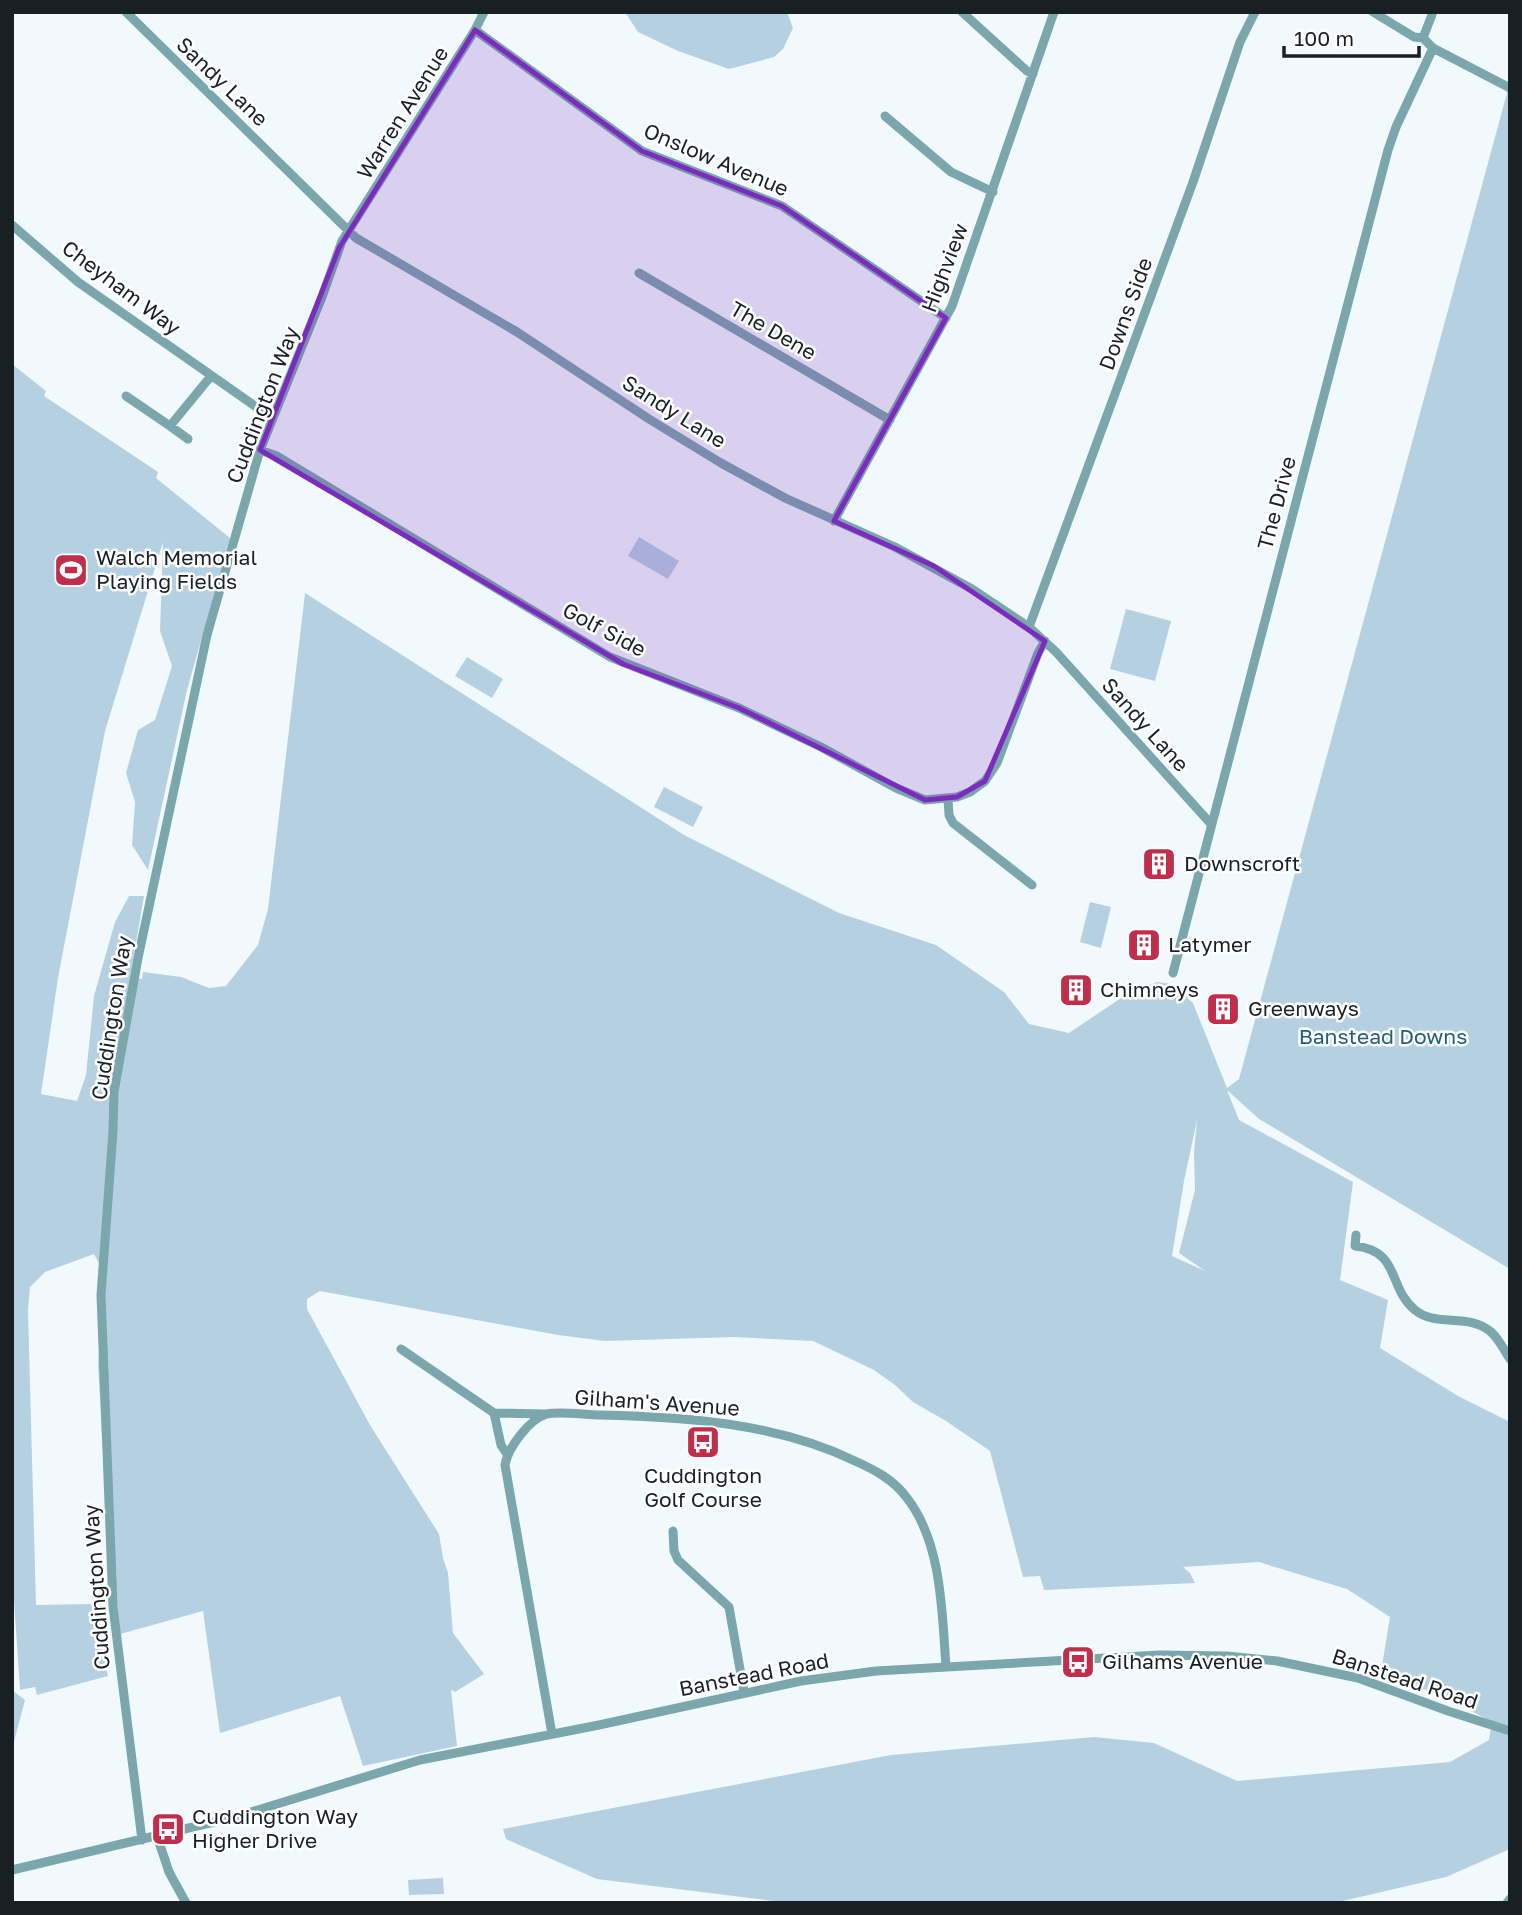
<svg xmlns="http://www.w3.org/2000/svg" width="1522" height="1915" font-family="'Golos Text',sans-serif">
  <rect width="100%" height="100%" fill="#f1f9fd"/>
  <path fill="#b5d0e1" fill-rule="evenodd" d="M625 12H787L793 28 783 49 774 57 729 69 678 51 638 32Z
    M1510 82V1269L1259 1119 1227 1090 1239 1120 1353 1182 1340 1280 1388 1300 1380 1348 1458 1396 1510 1422V1849L1446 1877 1334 1903H791L597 1879 506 1839 503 1829 891 1755 1094 1737 1154 1743 1237 1781 1450 1762 1489 1740 1492 1722 1447 1698 1381 1672 1390 1617 1347 1589 1259 1562 1183 1567 1190 1573 1195 1583 1044 1590 1040 1576 1023 1577 990 1451 946 1421 913 1402 895 1385 874 1370 813 1341 734 1337 605 1341 558 1335 320 1291 307 1299V1309L370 1425 439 1534 443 1558 448 1573 453 1633 484 1674 455 1692 451 1690 457 1746 363 1766 340 1696 220 1733 203 1611 113 1636 98 1364 103 1301 102 1269 94 1254 45 1272 30 1287 28 1310 36 1605 93 1604 108 1676 37 1695 35 1687 20 1690 12 1570V364L46 391 44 396 158 472 156 478 230 538 187 690 148 870 132 845 135 802 126 773 138 730 155 720 172 666 160 631 163 542 105 731 58 978 41 1094 77 1101 86 1075 94 996 115 922 129 896H144L130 977 142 979 143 972 181 977 209 988 226 986 258 945 268 909 305 593 684 835 839 913 936 945 1004 992 1029 1024 1069 1033 1133 990 1157 982 1172 984 1193 1003 1227 1088 1239 1079ZM1197 1120 1194 1152 1195 1190 1179 1253 1205 1271 1172 1256 1184 1181Z
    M639 537 679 561 668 579 628 556Z
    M1126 609 1171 621 1155 681 1110 669Z
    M467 657 503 679 492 698 455 676Z
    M664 787 703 807 693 827 654 807Z
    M1090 902 1111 907 1101 948 1080 942Z
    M12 1690 25 1700 12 1749Z
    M443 1878 444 1894 409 1895 408 1880Z"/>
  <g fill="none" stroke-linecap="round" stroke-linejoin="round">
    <path stroke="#7aa6ac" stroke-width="9" d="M126 12 356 238 517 332 649 419 721 463 785 498 895 547 972 589 1029 627 1056 652 1211 824
      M962 12 1027 71 1033 74
      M1373 12 1414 37 1423 38 1433 48 1510 88
      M475 30 642 151 782 206 946 318
      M1423 38 1433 12
      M885 116 951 172 993 192
      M12 225 78 282 272 418
      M639 273 890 420
      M126 396 170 426 211 376
      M170 426 188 439
      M260 450 277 456 610 657 739 708 821 747 896 788 925 800 957 797 970 792 985 781 997 763 1038 653 1045 641
      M834 521 952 306 1054 12
      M1029 627 1193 182 1240 42 1255 12
      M948 799 949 815 953 823 1032 885
      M1173 973 1388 150 1396 127 1433 48
      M1356 1235 1355 1246C1401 1251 1387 1287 1415 1310 1437 1328 1468 1312 1491 1332 1499 1339 1504 1350 1510 1359
      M401 1349 494 1413 546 1414
      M494 1413 501 1445 507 1454
      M673 1531 674 1551 678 1560 729 1607 744 1692
      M552 1734 505 1465C508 1448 529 1419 547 1414 560 1411 586 1415 600 1415 687 1417 776 1423 855 1461 875 1470 894 1480 907 1498 942 1543 942 1612 946 1667
      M157 1836 169 1872 186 1903
      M142 1840 113 1607 101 1295 113 1131 114 1092 138 958 207 635 260 450 322 297 342 241 475 30 484 12
      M12 1870 235 1817 420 1760 599 1725 801 1681 876 1671 1160 1655 1227 1656 1277 1661 1358 1678 1448 1711 1510 1731
      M1507 1903 1510 1899"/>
  </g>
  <path fill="#7b2cbf" fill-opacity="0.2" stroke="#7b2cbf" stroke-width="5" stroke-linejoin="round" d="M475 30 642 151 782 206 946 318 834 521 934 566 1045 641 985 781 957 797 925 800 739 708 623 664 260 450 339 248Z"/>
  <defs>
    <g id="stadium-square" transform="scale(1.75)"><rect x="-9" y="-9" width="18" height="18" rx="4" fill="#bf2f4b" stroke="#fff"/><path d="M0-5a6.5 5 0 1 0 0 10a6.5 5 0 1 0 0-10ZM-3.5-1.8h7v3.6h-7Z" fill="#fff"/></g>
    <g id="building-square" transform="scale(1.75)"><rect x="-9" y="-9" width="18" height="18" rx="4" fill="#bf2f4b" stroke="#fff"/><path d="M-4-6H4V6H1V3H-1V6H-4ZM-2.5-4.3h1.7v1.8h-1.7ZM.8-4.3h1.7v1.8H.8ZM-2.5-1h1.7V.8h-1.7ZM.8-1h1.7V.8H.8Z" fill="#fff"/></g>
    <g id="bus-square" transform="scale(1.75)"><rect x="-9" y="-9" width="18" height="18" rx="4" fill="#bf2f4b" stroke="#fff"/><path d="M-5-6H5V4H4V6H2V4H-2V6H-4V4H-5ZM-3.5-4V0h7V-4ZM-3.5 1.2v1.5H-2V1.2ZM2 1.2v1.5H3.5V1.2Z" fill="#fff"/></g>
  </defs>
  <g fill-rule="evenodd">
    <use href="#stadium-square" x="71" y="570"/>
    <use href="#building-square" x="1159" y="864"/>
    <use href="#building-square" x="1144" y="945"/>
    <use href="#building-square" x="1076" y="990"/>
    <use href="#building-square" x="1223" y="1009"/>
    <use href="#bus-square" x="703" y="1442"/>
    <use href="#bus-square" x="1078" y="1662"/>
    <use href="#bus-square" x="168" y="1829"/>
  </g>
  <g text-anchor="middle" stroke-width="5" stroke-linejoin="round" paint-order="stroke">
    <g font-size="21" fill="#192024" stroke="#fff">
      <text transform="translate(222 82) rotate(44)" y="7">Sandy Lane</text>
      <text transform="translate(403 113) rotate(-58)" y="7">Warren Avenue</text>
      <text transform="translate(716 160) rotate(23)" y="7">Onslow Avenue</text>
      <text transform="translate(945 268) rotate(-69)" y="7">Highview</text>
      <text transform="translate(121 288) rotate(37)" y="7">Cheyham Way</text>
      <text transform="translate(1126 314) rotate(-70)" y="7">Downs Side</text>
      <text transform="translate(773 331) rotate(30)" y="7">The Dene</text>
      <text transform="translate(263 405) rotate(-69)" y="7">Cuddington Way</text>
      <text transform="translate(674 412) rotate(32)" y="7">Sandy Lane</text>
      <text transform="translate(1277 503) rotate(-75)" y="7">The Drive</text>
      <text transform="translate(604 630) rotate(28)" y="7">Golf Side</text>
      <text transform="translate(1145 725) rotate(48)" y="7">Sandy Lane</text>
      <text transform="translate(112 1018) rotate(-81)" y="7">Cuddington Way</text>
      <text transform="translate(657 1403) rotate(4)" y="7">Gilham's Avenue</text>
      <text transform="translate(97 1587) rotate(-94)" y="7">Cuddington Way</text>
      <text transform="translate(754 1675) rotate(-11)" y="7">Banstead Road</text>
      <text transform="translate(1405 1679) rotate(18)" y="7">Banstead Road</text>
    </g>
    <g font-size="21" fill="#192024" stroke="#fff" text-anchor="start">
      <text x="96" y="565">Walch Memorial<tspan x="96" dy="24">Playing Fields</tspan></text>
      <text x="1184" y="871">Downscroft</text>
      <text x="1168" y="952">Latymer</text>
      <text x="1100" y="997">Chimneys</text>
      <text x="1248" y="1016">Greenways</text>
      <text x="703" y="1483" text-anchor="middle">Cuddington<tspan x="703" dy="24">Golf Course</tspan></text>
      <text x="1102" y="1669">Gilhams Avenue</text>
      <text x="192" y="1824">Cuddington Way<tspan x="192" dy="24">Higher Drive</tspan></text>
    </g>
    <g font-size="21" fill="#235e7b" stroke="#fff">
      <text x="1383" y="1044">Banstead Downs</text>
    </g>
  </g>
  <rect width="1522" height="1915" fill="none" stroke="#192024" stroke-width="28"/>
  <path d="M1284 46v10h135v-10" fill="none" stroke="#192024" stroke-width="3.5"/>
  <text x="1294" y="46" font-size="21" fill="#192024" stroke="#ffffff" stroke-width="5" paint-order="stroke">100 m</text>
</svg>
